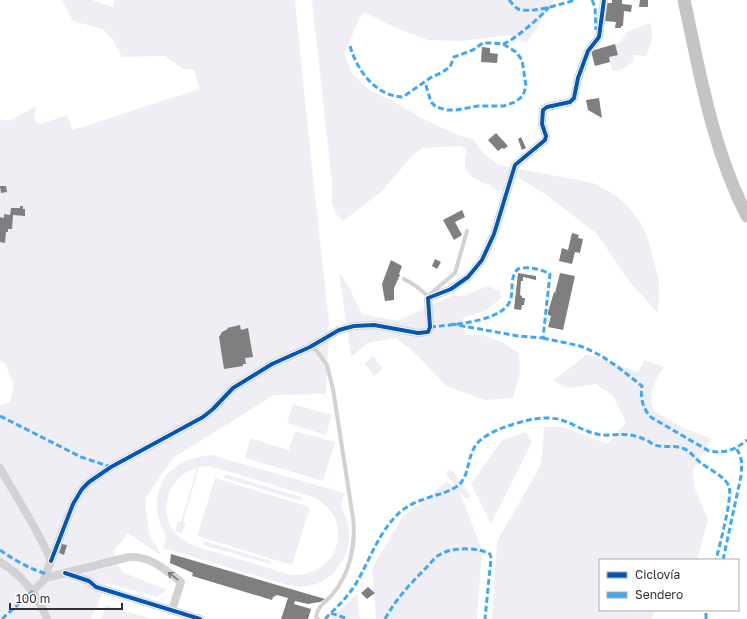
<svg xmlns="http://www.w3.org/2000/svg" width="747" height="619" font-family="'Golos Text',sans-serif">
  <rect width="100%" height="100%" fill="#fff"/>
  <path fill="#f0eef5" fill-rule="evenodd" d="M62 0H92L113 7 114 0H295L310 149 329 322 326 394 274 395 173 458 145 499 149 534 162 556 128 533 113 552 122 572 167 590 157 597 107 583 91 619H0V405L10 402 14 386 5 363 0 361V119L9 121 36 106 34 121 41 124 67 115 73 130 199 89 194 70 183 69 164 56 122 57 112 38 102 29 73 21Z
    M312 0H554L527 43 509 35 461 41 428 40 387 24 364 12 359 19 344 54 353 75 371 91 395 102 423 119 458 135 473 139 483 153 499 165 593 183 617 196 629 207 642 225 648 239 659 281 658 313 629 281 596 233 545 194 512 174 507 191 496 190 489 185 479 181 471 176 465 169V161L467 150 461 146 424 148 415 153 381 192 343 221C329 210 332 199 332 182Z
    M650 23C654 33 652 47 645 56L632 55 634 59C631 65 620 72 612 71L609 57 618 55 615 44 621 42 627 32Z
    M339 273 347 283 362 314 398 321 437 302 452 296H464L487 286 500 291 501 298 485 311 463 318 465 335H483L502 342 519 353 520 372 513 398 485 400 446 386 418 356 396 338 368 343 351 357Z
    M587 354 638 372 644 360 664 367C656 378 645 398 655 411 657 413 661 415 663 416 678 427 695 432 712 439L693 470 695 489 708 520 697 560H600V610H655L652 618 653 619H492L497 541 541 465 544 427H563L608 444 626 422 613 396 596 384 569 388 553 381Z
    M373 356 383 369 374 376 365 363Z
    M293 404 332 415 326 435 287 423Z
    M295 431 335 442 323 481 245 458 250 438 289 450Z
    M526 432 532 442 491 524 471 484 502 440Z
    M212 455 344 493 341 506C362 539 341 586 300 587 296 587 292 585 288 585L163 548 166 537C144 495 164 458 212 455ZM209 466 217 468 313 497C327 504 338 516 338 533 339 557 319 575 295 575 286 575 275 570 266 567 242 560 218 553 195 546 186 542 176 536 171 527 159 503 172 474 197 468L181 522 178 521 175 531 182 533 186 524 183 522 199 467Z
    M451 469 471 496 466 499 460 493 482 550 477 619H376L372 568 403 516 447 482 459 491 445 473Z
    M225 474 302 497 301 501 224 478Z
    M215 478 310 507 292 565 197 536Z
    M204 541 271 561 270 564 203 545Z
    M357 594 360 619H332L331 618Z
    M106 605 152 619H101Z"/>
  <path fill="#7f7f7f" d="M612 0H622V4L632 5 631 12 624 11 623 26H621V28H615L616 22 605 21 607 3H612Z
    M640 0H648V7H639Z
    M615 44 618 55 609 57 610 62 595 66 591 51Z
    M482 47 490 48V53L498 54 497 63 481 62Z
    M599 98 602 118 588 110 586 100Z
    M496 133 508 146 504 149 502 148 498 151 488 140Z
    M521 137 526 148 522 150 518 139Z
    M0 186H6L7 192 1 193Z
    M20 206H23V209H25V216L13 215 12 229H8V232H6L5 243 0 242V217L4 218V214L10 215 11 208H20Z
    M462 210 465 217 455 222 462 235 454 240 443 220Z
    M572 233 579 235 578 238 583 239 580 253 575 252 572 264 559 261 562 248 568 250Z
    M435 259 441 262 437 269 432 266Z
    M391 260 402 266 399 274 400 275 394 288V300L385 301 382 284Z
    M518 273 536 276V280L523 277V281H521L520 295 522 296V298H525L524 305H522L521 310 514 309Z
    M560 273 575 276 563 330 548 327 551 316 548 315V312L554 292 555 293Z
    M240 325 241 330 248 328 253 357 245 358 246 364H243V366L224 369 219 337 222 332 228 329 227 328Z
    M62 544 67 545 64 555 59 553Z
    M171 554 325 599 320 602 308 604 295 601 294 604 311 609 308 619H281L288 598 277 595 273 597 272 600 192 576 193 573 170 563Z
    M368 587 375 593 367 599 361 593Z"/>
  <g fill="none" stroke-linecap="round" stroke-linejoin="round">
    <path stroke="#d2d2d2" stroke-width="4" d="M404 279 416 286 428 296
      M428 296 455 273 467 231
      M311 348 316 350 327 365 333 389 353 518C356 545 350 574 332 595 325 603 318 605 316 617L318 619"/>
    <path stroke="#d2d2d2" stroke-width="8" d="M0 468C17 499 38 529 51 561L43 581 33 591
      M51 561 73 504 82 489 89 482 111 467 203 417 213 409 233 388 272 364 310 347 339 330 354 326 374 325 418 333 428 332 430 327 428 298 451 289 468 277 482 260 494 234 515 165 545 140 546 136 542 124 543 110 547 107 570 102 574 98 578 78 588 51 599 37 604 0
      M0 562C23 575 37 594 47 619
      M66 573 89 581 96 587 200 619
      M45 578 129 557C151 556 164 569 181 582L172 610"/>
    <path stroke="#c4c4c4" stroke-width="13" d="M684 0C700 73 712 148 747 216"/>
    <path stroke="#3fa9f5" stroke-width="3" stroke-dasharray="6 3" stroke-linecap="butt" d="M509 0C512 3 515 7 518 9 530 14 562 4 575 0
      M592 0 595 7 596 30
      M503 44C512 42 544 14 549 7
      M350 46C357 70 375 96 403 97L430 78 441 73 450 67 454 57 473 50 483 43H492L503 44 516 52 522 60 526 86 523 96 515 102 504 106H478L456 110H447L436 107 431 102 425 82
      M430 327C450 325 506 322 511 298 513 289 510 276 518 269 528 266 541 269 550 274L543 338 518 336 452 324
      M543 338C555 341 568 343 580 346 603 354 623 371 642 386 640 398 643 410 652 418L709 451C724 454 735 450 747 440
      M0 416 81 457 111 467
      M0 550C14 560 30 569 47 574
      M723 560 741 476C742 464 743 457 735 447
      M331 613 348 619
      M2 619 33 591
      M325 619C337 607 350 595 358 580 371 557 379 532 399 513 410 503 426 498 440 494 446 492 454 489 459 485 473 471 464 449 486 436 499 427 533 417 549 418 567 418 580 431 597 434 608 437 619 433 630 435 636 436 642 438 648 441 650 442 652 444 655 445 664 448 674 445 682 448 690 450 695 459 701 463 710 470 723 475 729 486 733 497 719 547 716 560
      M385 619C396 599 410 584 426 568 430 564 434 558 439 555 451 547 478 547 490 554L491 558 485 619
      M706 619V610"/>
    <g stroke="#fff" stroke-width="6">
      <path id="cycleway" d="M51 561 73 504 82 489 89 482 111 467 203 417 213 409 233 388 272 364 310 347 339 330 354 326 374 325 418 333 428 332 430 327 428 298 451 289 468 277 482 260 494 234 515 165 545 140 546 136 542 124 543 110 547 107 570 102 574 98 578 78 588 51 599 37 604 0
        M65 573 89 581 96 587 200 619"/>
    </g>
    <use href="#cycleway" stroke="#0057b8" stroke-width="4"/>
  </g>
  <defs><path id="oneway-shaft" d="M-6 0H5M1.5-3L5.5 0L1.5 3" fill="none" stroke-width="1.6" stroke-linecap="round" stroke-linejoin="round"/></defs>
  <use stroke="#797979" href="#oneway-shaft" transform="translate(173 576) rotate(-143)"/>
  <rect x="599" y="559" width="140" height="52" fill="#ffffff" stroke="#acacac"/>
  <rect x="607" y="572" width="20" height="6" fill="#0057b8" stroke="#acacac"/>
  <text x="635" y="579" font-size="12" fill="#303030">Ciclovía</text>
  <rect x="607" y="592" width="20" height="6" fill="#3fa9f5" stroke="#acacac"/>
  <text x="635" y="599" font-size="12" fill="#303030">Sendero</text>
  <path d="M10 603v6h112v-6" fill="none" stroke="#303030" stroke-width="2"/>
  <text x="16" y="603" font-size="12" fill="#303030" stroke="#ffffff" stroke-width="3" paint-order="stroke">100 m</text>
</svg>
